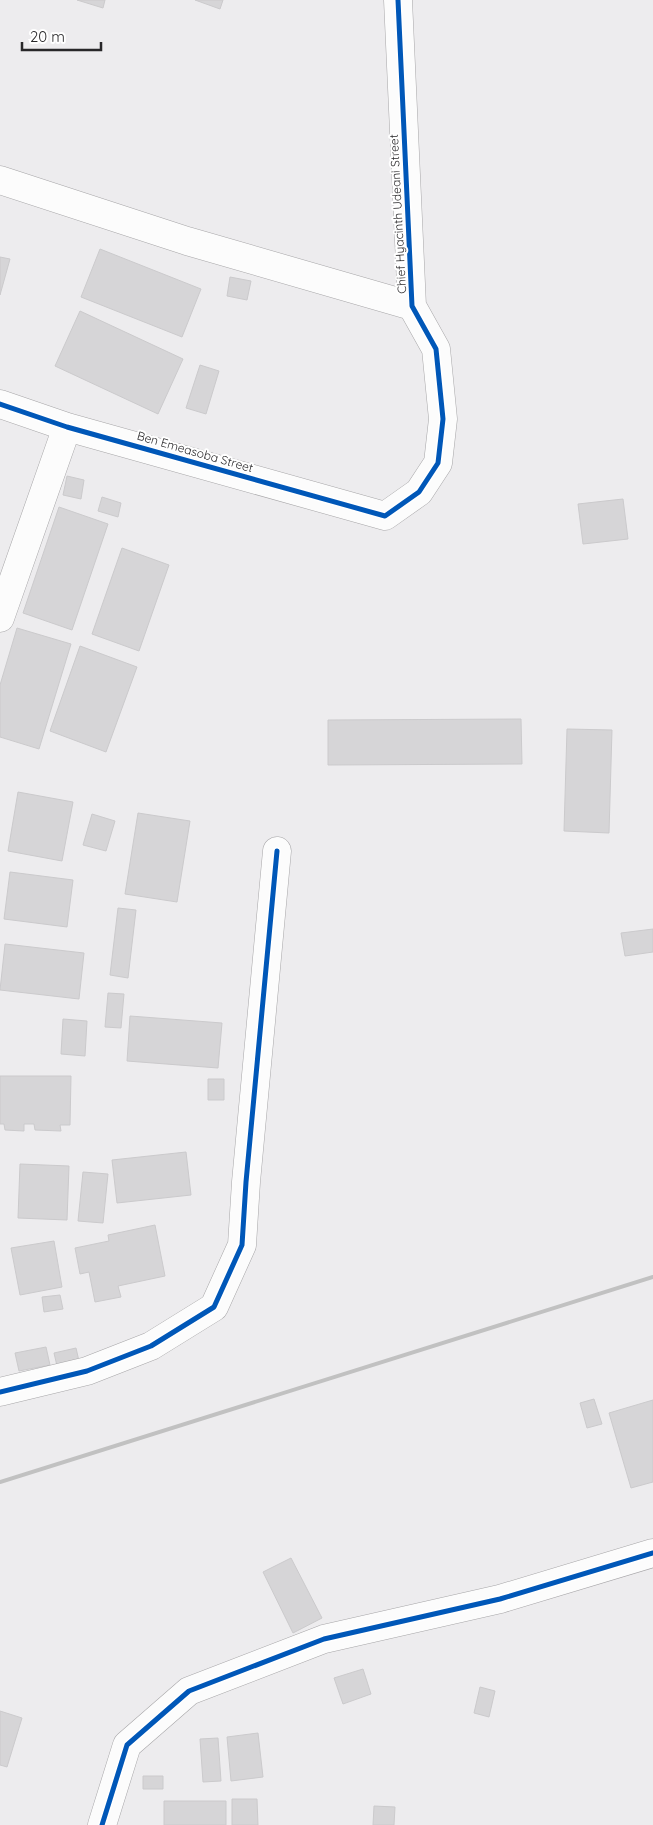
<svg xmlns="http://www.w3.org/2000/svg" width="653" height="1825" font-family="Quicksand,sans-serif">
  <rect width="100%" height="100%" fill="#edecee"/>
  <path fill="#d6d5d7" stroke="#cbcacc" d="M77 0H105L103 8Z
    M195 0H223L220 9Z
    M100 249 201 289 182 337 81 297Z
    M0 257 10 259 0 295Z
    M230 277 251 281 247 300 227 296Z
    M80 311 183 359 158 414 55 366Z
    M200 365 219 371 206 414 186 408Z
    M67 476 84 480 81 499 63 495Z
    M102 497 121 503 118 517 98 511Z
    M623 499 628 539 583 544 578 504Z
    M59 507 108 524 72 630 23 613Z
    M122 548 169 565 139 651 92 634Z
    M17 628 71 644 39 749 0 737V685Z
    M80 646 137 667 106 752 50 731Z
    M521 719 522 764 328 765V720Z
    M567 729 612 730 609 833 564 831Z
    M18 792 73 802 62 861 8 851Z
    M138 813 190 821 177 902 125 894Z
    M92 814 115 821 106 851 83 845Z
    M10 872 73 880 67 927 4 919Z
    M118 908 136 910 128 978 110 975Z
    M653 929V952L625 956 621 933Z
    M5 944 84 953 79 999 0 990Z
    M108 993 124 994 121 1028 105 1027Z
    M130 1016 222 1023 218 1068 127 1061Z
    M63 1019 87 1021 85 1056 61 1054Z
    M0 1076H71L70 1125H60L61 1131 35 1130 34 1124H24V1131L5 1130 4 1124H0Z
    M208 1079H224V1100H208Z
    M186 1152 191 1195 117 1203 112 1160Z
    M20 1164 69 1166 67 1220 18 1218Z
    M83 1172 108 1174 103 1223 78 1221Z
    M155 1225 165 1276 118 1286 121 1297 95 1302 89 1272 80 1274 75 1248 109 1241 108 1235Z
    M54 1241 62 1287 20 1295 11 1248Z
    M60 1295 63 1309 44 1312 42 1297Z
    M46 1347 50 1365 19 1371 15 1353Z
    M76 1348 79 1361 57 1366 54 1353Z
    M594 1399 602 1424 587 1428 580 1403Z
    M653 1400V1482L631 1488 609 1413Z
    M291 1558 322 1618 293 1633 263 1572Z
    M363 1669 371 1694 343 1704 334 1678Z
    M480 1687 495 1691 489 1717 474 1713Z
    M0 1711 22 1718 7 1767 0 1765Z
    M258 1733 263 1777 231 1781 227 1737Z
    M218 1738 221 1781 203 1782 200 1739Z
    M143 1776H163V1789H143Z
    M232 1799H257L258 1825H232Z
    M164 1801H226V1825H164Z
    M374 1806 395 1807 394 1825H373Z"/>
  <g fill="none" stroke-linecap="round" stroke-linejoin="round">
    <g stroke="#a7a6a8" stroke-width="29">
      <path id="street" d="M0 180 187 241 412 306
        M0 404 67 427 385 516 419 492 438 463 443 419 436 349 412 306 398 0
        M0 618 67 427
        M0 1392 87 1371 151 1346 214 1307 242 1245 246 1182 277 851
        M102 1825 127 1745 189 1691 324 1639 500 1599 653 1553"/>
    </g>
    <use href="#street" stroke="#fcfcfc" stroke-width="28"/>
    <path stroke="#c1c1c1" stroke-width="4" d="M0 1482 653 1277"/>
    <g stroke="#fff" stroke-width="8">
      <path id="cycleway" d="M0 404 67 427 385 516 419 492 438 463 443 419 436 349 412 306 398 0
        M0 1392 87 1371 151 1346 214 1307 242 1245 246 1182 277 851
        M102 1825 127 1745 189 1691 324 1639 500 1599 653 1553"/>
    </g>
    <use href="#cycleway" stroke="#0057b8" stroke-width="5"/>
  </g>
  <g text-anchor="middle" stroke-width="4" stroke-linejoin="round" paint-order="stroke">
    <g font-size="12" fill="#282729" stroke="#fff">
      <text transform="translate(398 214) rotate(-93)" y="4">Chief Hyacinth Udeani Street</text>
      <text transform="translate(195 452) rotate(16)" y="4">Ben Emeasoba Street</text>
    </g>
  </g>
  <path d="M22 42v8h79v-8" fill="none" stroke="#282729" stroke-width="2.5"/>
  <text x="30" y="42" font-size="15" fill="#282729" stroke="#ffffff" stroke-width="4" paint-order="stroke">20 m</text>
</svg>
